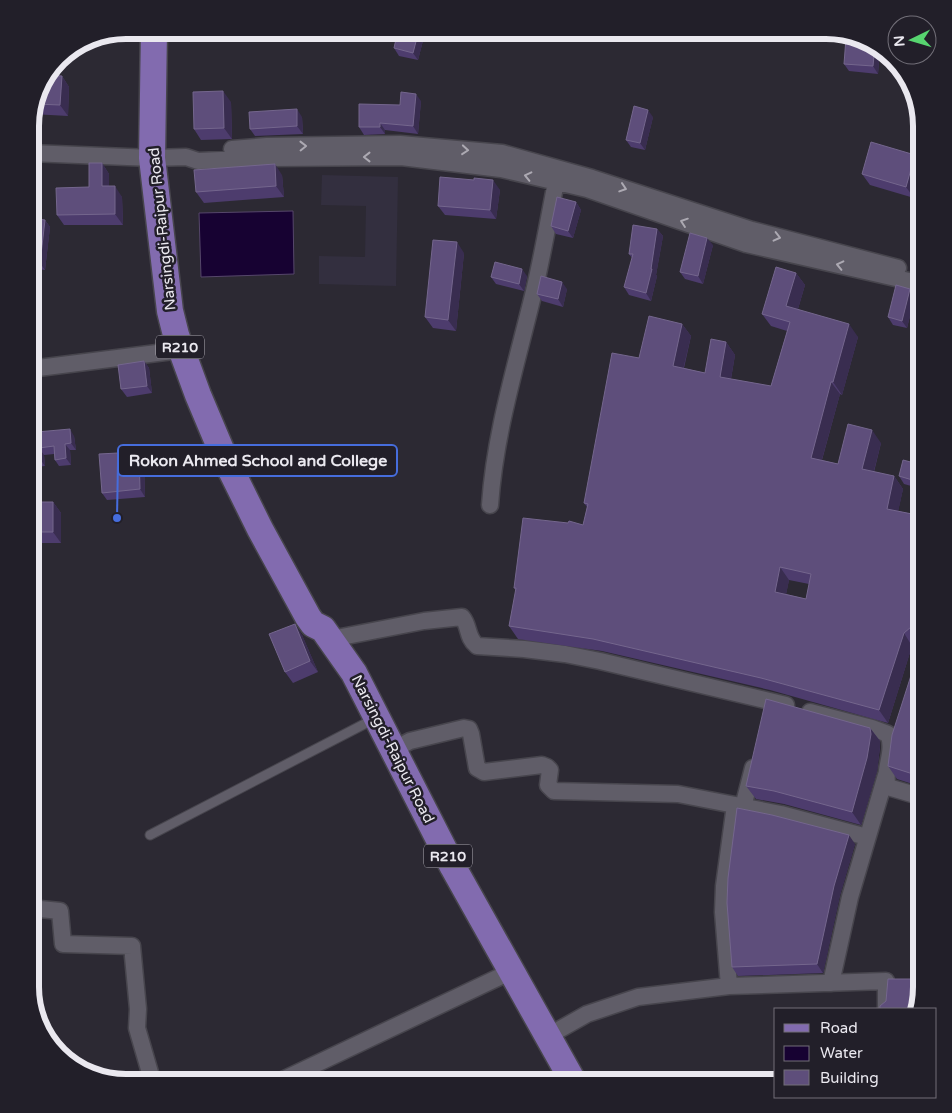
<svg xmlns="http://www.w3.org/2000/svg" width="952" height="1113" font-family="'Varela Round',sans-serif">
  <rect width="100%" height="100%" fill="#2c2933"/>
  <path fill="#332f3f" d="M322 175 398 177 396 286 319 284V256L365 257 366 206 321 205Z"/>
  <path fill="#170232" stroke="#56476b" d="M293 211 294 274 201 277 199 213Z"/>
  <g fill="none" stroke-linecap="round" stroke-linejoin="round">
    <g stroke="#47454d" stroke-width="11">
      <path id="service" d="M150 835 374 719"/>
    </g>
    <g stroke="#47454d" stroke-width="19">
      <path id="minor" d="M232 149 267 146 400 144 502 153 592 178 752 230 898 268
        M30 153 152 158 186 157 198 161 270 158 401 157 501 169 587 189 746 244 922 284
        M30 369 189 349
        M490 505C495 431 518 359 535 287 543 253 549 217 556 182
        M331 639 424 621 462 617C470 626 466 637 477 646L524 649 565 654 600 661 786 705
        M810 712 872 728 888 734C896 752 882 769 888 787L922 797
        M393 750 410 741 464 728 469 729 471 734 477 768 484 772 542 765 547 767 550 770 548 785 554 791 678 794 781 814 867 837
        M743 807 753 768
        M30 908 60 911 63 944 132 946 138 1009 137 1028 153 1083
        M831 983 850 897 886 775
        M729 986 723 912 724 886 735 805
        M548 1036 587 1014 638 997 729 986 886 981V1009
        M276 1083 512 971"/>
    </g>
    <g stroke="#47454d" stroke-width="29">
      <path id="primary" d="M154 30 152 158 170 311 176 335 198 395 222 452 260 529 308 617 313 624 323 629 354 673 453 867 574 1083"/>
    </g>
    <use href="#service" stroke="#605d68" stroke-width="9"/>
    <use href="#minor" stroke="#605d68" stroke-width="16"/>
    <use href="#primary" stroke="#826baf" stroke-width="26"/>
  </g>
  <path fill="#4d3c6d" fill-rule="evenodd" d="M398 30H423L425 33 418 60 399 56 394 48Z
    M869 40 880 50 878 74 849 71 844 64Z
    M62 76 69 87 68 116 32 114 40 83Z
    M421 101 418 134 385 130V134L364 135 359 127 400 105Z
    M231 102 232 139 201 140 194 129Z
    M302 117 303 134 255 136 250 129Z
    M653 117 645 150 631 147 626 140Z
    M915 155 922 165V169L914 198 870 185 862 174Z
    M102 163 109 174V186L122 197 123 225H64L57 215 89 187Z
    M282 175 284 197 204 203 196 192Z
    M474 180 500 190 496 219 445 215 438 206Z
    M576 202 581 210 573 238 556 234 551 226Z
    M30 218 45 220 50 227 45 270 30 268Z
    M657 229 663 236 656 275 657 276 651 301 629 295 624 287 632 258 629 254Z
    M713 245 703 284 685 279 680 272Z
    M464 253 456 331 433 328 425 317Z
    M796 273 805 285 798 309 858 337 842 395 840 394 822 460 838 464 881 443 874 472 894 476 903 489 898 511 922 516V640L919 639 912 646 888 723 770 690 602 651 518 639 509 626 516 591 514 588 583 525 587 507 584 503 639 358 682 324 691 336 684 368 705 373 726 342 735 355 731 379 771 386 787 331 771 326 762 314ZM789 580 809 584 806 599 786 594Z
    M527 276 524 291 496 284 491 277Z
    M567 289 563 307 542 301 537 294Z
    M915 296 907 328 893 325 888 317Z
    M144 361 149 368 152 393 127 397 121 389Z
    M38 403 41 431 74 436 76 450H70L71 465 59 466 55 460 54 454 44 455 45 466 35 467 31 460Z
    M118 453 119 455H139L144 462 145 497 107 500 102 493Z
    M922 465V489L904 484 899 476Z
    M30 502H53L61 513V543H30Z
    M302 635 318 672 293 683 285 672Z
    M922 641V787L897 779 888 766Z
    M870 728 880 741V747L877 771 861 825 784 804 756 799 746 786Z
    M855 844 840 895 823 973 738 976 732 967Z"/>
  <path fill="#392d50" d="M419 30H423L425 33 418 60 413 53Z
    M875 45 880 50 878 74 873 66Z
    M62 76 69 87 68 116 60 105Z
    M223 91 231 102 232 139 224 128Z
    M416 94 421 101 418 134 413 126Z
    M297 109 302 117 303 134 297 126Z
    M648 110 653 117 645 150 640 143Z
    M380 123 385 130V134L380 127Z
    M915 155 922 165V169L914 198 906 187Z
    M102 163 109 174V197L102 186Z
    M275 164 282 175 284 197 276 186Z
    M493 180 500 190 496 219 490 210Z
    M115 186 122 197 123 225 115 214Z
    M576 202 581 210 573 238 568 231Z
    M45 220 50 227 45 270 40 263Z
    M657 229 663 236 656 275 657 276 651 301 646 293 651 269Z
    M707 238 713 245 703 284 698 276Z
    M457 242 464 253 456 331 448 320Z
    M522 269 527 276 524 291 519 284Z
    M796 273 805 285 795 319 786 306Z
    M562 282 567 289 563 307 558 299Z
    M910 289 915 296 907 328 902 321Z
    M682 324 691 336 681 378 673 366Z
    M849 324 858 337 842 395 833 382Z
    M726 342 735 355 729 390 720 377Z
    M144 361 149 368 152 393 147 386Z
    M831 382 840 394 819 470 811 458Z
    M33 396 38 403 42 438 37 432Z
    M70 429 74 436 76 450 71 443Z
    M872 430 881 443 871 482 862 469Z
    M65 444 70 450 71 465 66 458Z
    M39 448 44 455 45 466 40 459Z
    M139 455 144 462 145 497 140 489Z
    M922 472V486L919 482Z
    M894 476 903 489 896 522 887 509Z
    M53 502 61 513V543L53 532Z
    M780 567 789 580 784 605 775 592Z
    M295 624 302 635 318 672 310 661Z
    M904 633 912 646 888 723 879 710Z
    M870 728 880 741V747L877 771 861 825 852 812Z
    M849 835 855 844 840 895 823 973 817 964 834 886Z"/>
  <path fill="#5e4e7b" stroke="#74668d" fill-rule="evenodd" d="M398 30H419L413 53 394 48Z
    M846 38 865 39 869 40 875 45 873 66 844 64Z
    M46 75 62 76 60 105 35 104 40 83Z
    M223 91 224 128 194 129 193 92Z
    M401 92 416 94 413 126 380 123V127H359V104L400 105Z
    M634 106 648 110 640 143 626 140Z
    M297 109V126L250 129 249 112Z
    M871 142 915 155 906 187 862 174Z
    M89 163H102V186H115V214L57 215 56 188 89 187Z
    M275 164 276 186 196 192 194 170Z
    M440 177 474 180V178L493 180 490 210 438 206Z
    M557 197 576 202 568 231 551 226Z
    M30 218 45 220 40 263 30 262Z
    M633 225 657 229 651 269H652L646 293 624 287 633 254H629Z
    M690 233 707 238 698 276 680 272Z
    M433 240 457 242 448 320 425 317Z
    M495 262 522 269 519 284 491 277Z
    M776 267 796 273 786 306 849 324 833 382H831L811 458 838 464 848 424 872 430 862 469 894 476 887 509 922 516V633L917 627H911L904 633 879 710 761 678 593 639 509 626 516 588H514L523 518 568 523 569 521 583 525 588 504 584 503 612 353 639 358 649 316 682 324 673 366 705 373 711 339 726 342 720 377 771 386 790 322 762 314ZM780 567 811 574 806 599 775 592Z
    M541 276 562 282 558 299 537 294Z
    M896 285 910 289 902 321 888 317Z
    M144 361 147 386 121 389 118 365Z
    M30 396H33L37 432 70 429 71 443 65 444 66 458 55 460 54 446 39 448 40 459 31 460Z
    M118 453V456L139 455 140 489 102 493 99 454Z
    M903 460 922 465V472L919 482 899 476Z
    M30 502H53V532H30Z
    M295 624 310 661 285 672 269 634Z
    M922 641V781L921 778 916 775 888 766 892 735Z
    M766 699 870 728 871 734 867 758 852 812 774 791 746 786Z
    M737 808 772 815 849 835 834 886 817 964 732 967 727 903 728 878Z
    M922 974V987L917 1009H880V1006L886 1001 888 979H914L919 977Z"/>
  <defs><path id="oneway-chevron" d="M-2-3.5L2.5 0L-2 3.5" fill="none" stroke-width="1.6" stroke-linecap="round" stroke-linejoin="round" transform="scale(1.25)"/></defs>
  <g stroke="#aca9b2">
    <use href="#oneway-chevron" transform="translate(303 146) rotate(-1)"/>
    <use href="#oneway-chevron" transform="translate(465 150) rotate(5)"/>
    <use href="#oneway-chevron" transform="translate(367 157) rotate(180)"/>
    <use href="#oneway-chevron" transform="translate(528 176) rotate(-167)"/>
    <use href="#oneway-chevron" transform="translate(623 188) rotate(18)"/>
    <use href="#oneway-chevron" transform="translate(684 222) rotate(-161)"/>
    <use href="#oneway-chevron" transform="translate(777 237) rotate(14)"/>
    <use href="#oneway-chevron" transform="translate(840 265) rotate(-167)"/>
  </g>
  <g text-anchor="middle" stroke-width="5" stroke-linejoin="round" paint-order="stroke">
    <g fill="#221f29" stroke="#aeacb4" stroke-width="1">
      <rect x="156" y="335.5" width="48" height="23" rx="4"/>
      <rect x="424" y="844.5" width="48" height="23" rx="4"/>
    </g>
    <g font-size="14" font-weight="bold" fill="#eae8ef">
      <text x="180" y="352">R210</text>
      <text x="448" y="861">R210</text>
    </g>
    <g font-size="15" fill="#eae8ef" stroke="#221f29">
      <text transform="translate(162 229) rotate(-96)" y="5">Narsingdi-Raipur Road</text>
      <text transform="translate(393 749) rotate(63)" y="5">Narsingdi-Raipur Road</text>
    </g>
  </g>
  <path d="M0 0H952V1113H0ZM126 39H826A87 87 0 0 1 913 126V987A87 87 0 0 1 826 1074H126A87 87 0 0 1 39 987V126A87 87 0 0 1 126 39Z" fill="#221f29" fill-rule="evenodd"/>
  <path fill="none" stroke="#eae8ef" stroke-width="6" d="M126 39H826A87 87 0 0 1 913 126V987A87 87 0 0 1 826 1074H126A87 87 0 0 1 39 987V126A87 87 0 0 1 126 39Z"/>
  <path fill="none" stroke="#466ddd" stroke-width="2" d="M117 518L118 461"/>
  <circle fill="#466ddd" stroke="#221f29" stroke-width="2" cx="117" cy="518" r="5"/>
  <rect fill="#221f29" stroke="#466ddd" stroke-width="2" x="118" y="445" width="279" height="31" rx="5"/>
  <g font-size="16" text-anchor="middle" font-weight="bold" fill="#eae8ef">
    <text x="258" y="466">Rokon Ahmed School and College</text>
  </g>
  <rect x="774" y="1008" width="162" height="90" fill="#221f29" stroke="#726f78"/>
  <rect x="784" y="1024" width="25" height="8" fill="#826baf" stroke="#726f78"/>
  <text x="820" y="1033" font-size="15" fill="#eae8ef">Road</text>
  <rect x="784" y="1046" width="25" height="15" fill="#170232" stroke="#726f78"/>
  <text x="820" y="1058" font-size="15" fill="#eae8ef">Water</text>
  <rect x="784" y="1070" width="25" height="15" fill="#5e4e7b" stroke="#726f78"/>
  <text x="820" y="1083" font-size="15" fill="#eae8ef">Building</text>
  <g transform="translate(912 40) rotate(265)"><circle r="24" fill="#221f29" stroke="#726f78"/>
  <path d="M0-4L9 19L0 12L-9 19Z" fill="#57d570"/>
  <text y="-8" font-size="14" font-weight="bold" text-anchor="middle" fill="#eae8ef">N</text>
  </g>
</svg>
